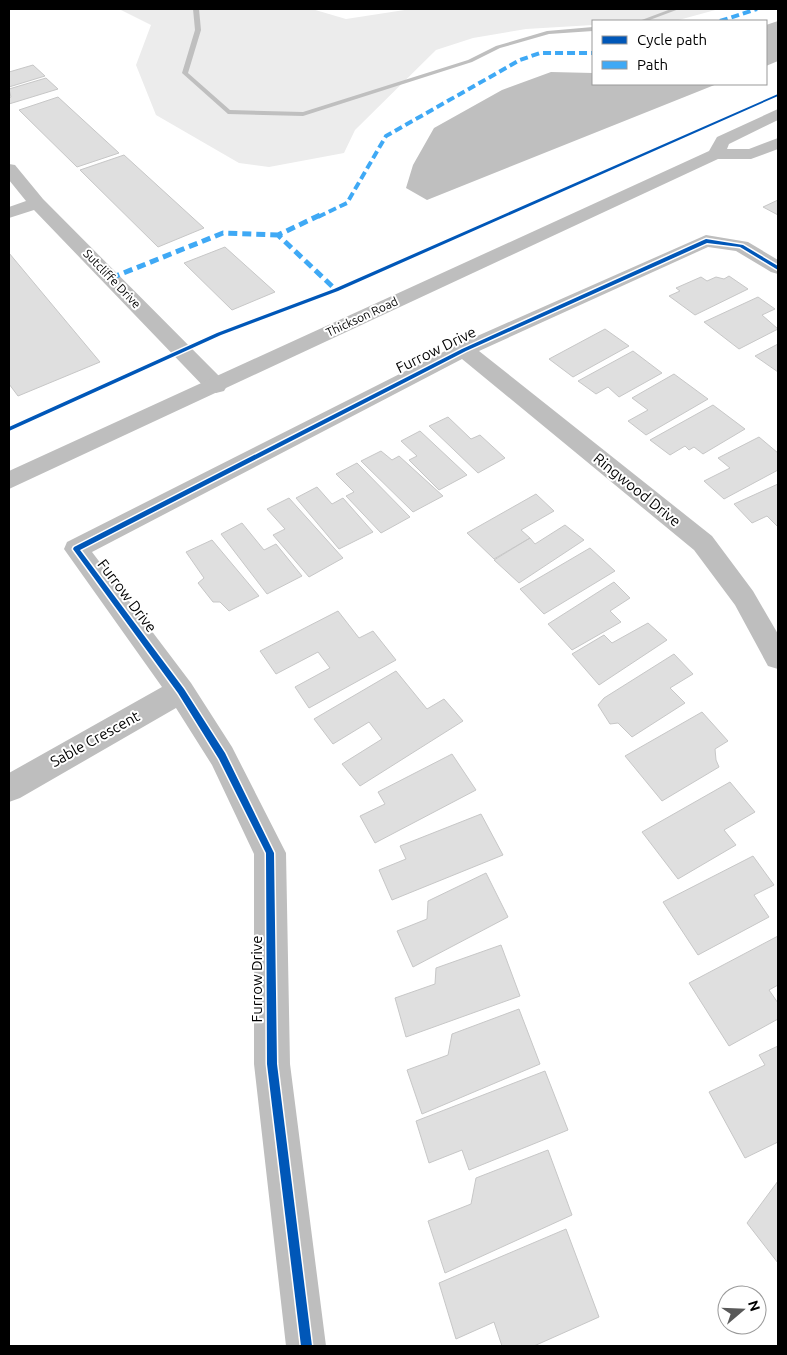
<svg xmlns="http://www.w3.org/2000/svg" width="787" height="1355" font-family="Ubuntu,sans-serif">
  <rect width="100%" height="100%" fill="#fff"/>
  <path fill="#ececec" d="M119 9H312L346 19 411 9H719L675 21H593V25L526 29 473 38 436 50 355 130 344 153 269 167 239 163 156 115 136 65 151 25Z"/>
  <path fill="#bfbfbf" d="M778 21V61L766 66V25Z
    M551 72 593 73V84H717L427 200 406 188 413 165 434 128 502 90Z"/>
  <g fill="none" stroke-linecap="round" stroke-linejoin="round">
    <path fill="#bfbfbf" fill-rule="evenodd" d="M193 9H199L201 30 188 73 230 110 303 112 468 60 496 46 547 31 593 27V31L549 34 500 48 472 62 303 116 228 114 182 73 195 30Z
      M671 9H679L647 21H639Z"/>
  </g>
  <path fill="#dfdfdf" stroke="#c7c7c7" d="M33 65 45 76 9 87V72Z
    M46 78 58 89 9 104V98L11 97 9 89Z
    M58 97 119 153 77 167 19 110Z
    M124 155 204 228 158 247 80 170Z
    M778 200V215L763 207Z
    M225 247 275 292 232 310 184 263Z
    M9 253 100 362 18 396 9 384Z
    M729 276 748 289 695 315 669 296 680 291 676 288 701 277 707 281 716 277 724 279Z
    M758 297 775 309 762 315 778 329 739 349 704 322Z
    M605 329 629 346 573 377 549 359Z
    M778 344V372L755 356Z
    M633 351 662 373 619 397 608 387 596 394 578 381Z
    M674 374 708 399 646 435 628 421 648 410 632 398Z
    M713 405 745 429 703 454 694 447 689 450 685 446 670 455 650 440Z
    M448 417 471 439 480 435 505 458 478 473 429 426Z
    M420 431 467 475 439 490 409 460 417 456 401 441Z
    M759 437 778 453V470L724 499 704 481 730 468 718 458Z
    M381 451 392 460 399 456 443 496 413 512 361 461Z
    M357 463 410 517 381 533 346 496 354 492 336 474Z
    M778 484V527L767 516 752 523 734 504Z
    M317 487 332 504 343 498 373 532 339 549 296 498Z
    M536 494 554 511 521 530 530 538 494 559 467 533Z
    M289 498 343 558 309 577 273 535 285 529 267 509Z
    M242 523 264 550 276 544 302 576 267 594 221 534Z
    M565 525 584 540 519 583 494 560 530 538 535 544Z
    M212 540 259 596 229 611 220 602H213L198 583 204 578 186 552Z
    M590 548 615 571 544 614 520 589Z
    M614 582 630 598 610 611 621 622 572 650 548 624Z
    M338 611 359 638 373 631 396 660 309 708 295 687 330 668 318 652 276 674 260 651Z
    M648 623 667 640 599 685 572 654 604 635 612 643Z
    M674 654 693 674 670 688 685 703 632 737 618 723 610 724 598 705 604 698Z
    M396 671 427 709 444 699 463 721 360 786 342 764 382 739 369 722 333 744 314 719Z
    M702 712 728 741 715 749 716 760 719 767 662 801 625 756Z
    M452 754 476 790 375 843 360 816 385 804 378 792Z
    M730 782 755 812 724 830 736 845 678 879 642 832Z
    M481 814 503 855 392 900 379 870 406 859 400 846Z
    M753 856 774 885 754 895 769 917 698 955 663 902Z
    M486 873 508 917 413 967 397 931 427 919 428 901Z
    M778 936V985L769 990 778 1003V1019L729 1046 689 983Z
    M501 945 520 996 406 1037 395 998 435 984 436 968Z
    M519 1009 540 1064 422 1114 407 1070 448 1055 452 1034Z
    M778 1046V1142L745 1158 709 1092 765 1065 759 1055Z
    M545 1071 568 1130 469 1170 462 1150 429 1163 416 1121Z
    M548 1150 572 1215 445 1273 428 1221 471 1204 476 1178Z
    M778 1181V1263L747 1223Z
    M566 1229 599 1317 534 1346H502L494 1322 456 1339 439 1283Z"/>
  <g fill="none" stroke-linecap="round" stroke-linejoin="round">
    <path fill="#bebebe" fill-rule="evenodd" d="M9 164 15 165 43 199 224 381 227 386 224 391 216 393 208 391 34 210 9 218V207L26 201 9 180Z
      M706 235 748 242 778 260V274L771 272 736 251 708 247 479 351 712 536 753 591 778 634V669L768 666 735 605 694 550 462 359 92 552 191 683 232 747 286 853 290 1064 326 1346H286L254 1064V854L212 765 176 708 20 798 9 802V773L162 687 64 549 67 542 457 345Z"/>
    <path fill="#bebebe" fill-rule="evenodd" d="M778 109V120L729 144 727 149H749L778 138V149L751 159H718L9 489V471L709 151 717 137Z"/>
    <path stroke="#3fa9f5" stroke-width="4" stroke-dasharray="8 4" stroke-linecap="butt" d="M720 21 757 9
      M318 217 347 203 386 136 520 60 540 53H593"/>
    <path stroke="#3fa9f5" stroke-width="5" stroke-dasharray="9 5" stroke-linecap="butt" d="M320 215 278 235 336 290
      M111 278 223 233 278 235"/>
    <g stroke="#fff" stroke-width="3">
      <path id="cycleway" d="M778 94V96L338 291 221 335 9 431V427L217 333 334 289Z
        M706 239 743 245 778 266V270L740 247 707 243 466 351 80 550 184 689 225 753 274 853 277 1064 312 1346H301L267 1064 266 853 219 759 178 693 73 549 74 547 462 349Z"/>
    </g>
    <use href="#cycleway" fill="#0057b8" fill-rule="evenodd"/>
  </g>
  <g text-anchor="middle" stroke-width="4" stroke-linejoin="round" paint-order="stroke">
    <g font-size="12" fill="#000" stroke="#fff">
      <text transform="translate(112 279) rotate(46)" y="4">Sutcliffe Drive</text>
      <text transform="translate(362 317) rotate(-25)" y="4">Thickson Road</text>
    </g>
    <g font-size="15" fill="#000" stroke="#fff">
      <text transform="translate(436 350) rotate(-26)" y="5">Furrow Drive</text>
      <text transform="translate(637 490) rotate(39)" y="5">Ringwood Drive</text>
      <text transform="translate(127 596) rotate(53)" y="5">Furrow Drive</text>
      <text transform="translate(95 739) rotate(-29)" y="5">Sable Crescent</text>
      <text transform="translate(257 979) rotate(-90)" y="5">Furrow Drive</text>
    </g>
  </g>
  <rect width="787" height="1355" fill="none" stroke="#000000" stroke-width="20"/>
  <rect x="592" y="20" width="175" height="65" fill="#ffffff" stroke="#999999"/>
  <rect x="602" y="36" width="25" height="8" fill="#0057b8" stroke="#999999"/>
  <text x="637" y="45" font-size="15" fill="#000000">Cycle path</text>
  <rect x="602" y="61" width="25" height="8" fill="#3fa9f5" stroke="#999999"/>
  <text x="637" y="70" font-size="15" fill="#000000">Path</text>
  <g transform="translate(742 1310) rotate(71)"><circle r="24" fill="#ffffff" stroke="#999999"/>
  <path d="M0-4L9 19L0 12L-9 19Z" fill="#595959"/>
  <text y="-8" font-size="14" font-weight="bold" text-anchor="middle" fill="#000000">N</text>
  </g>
</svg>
